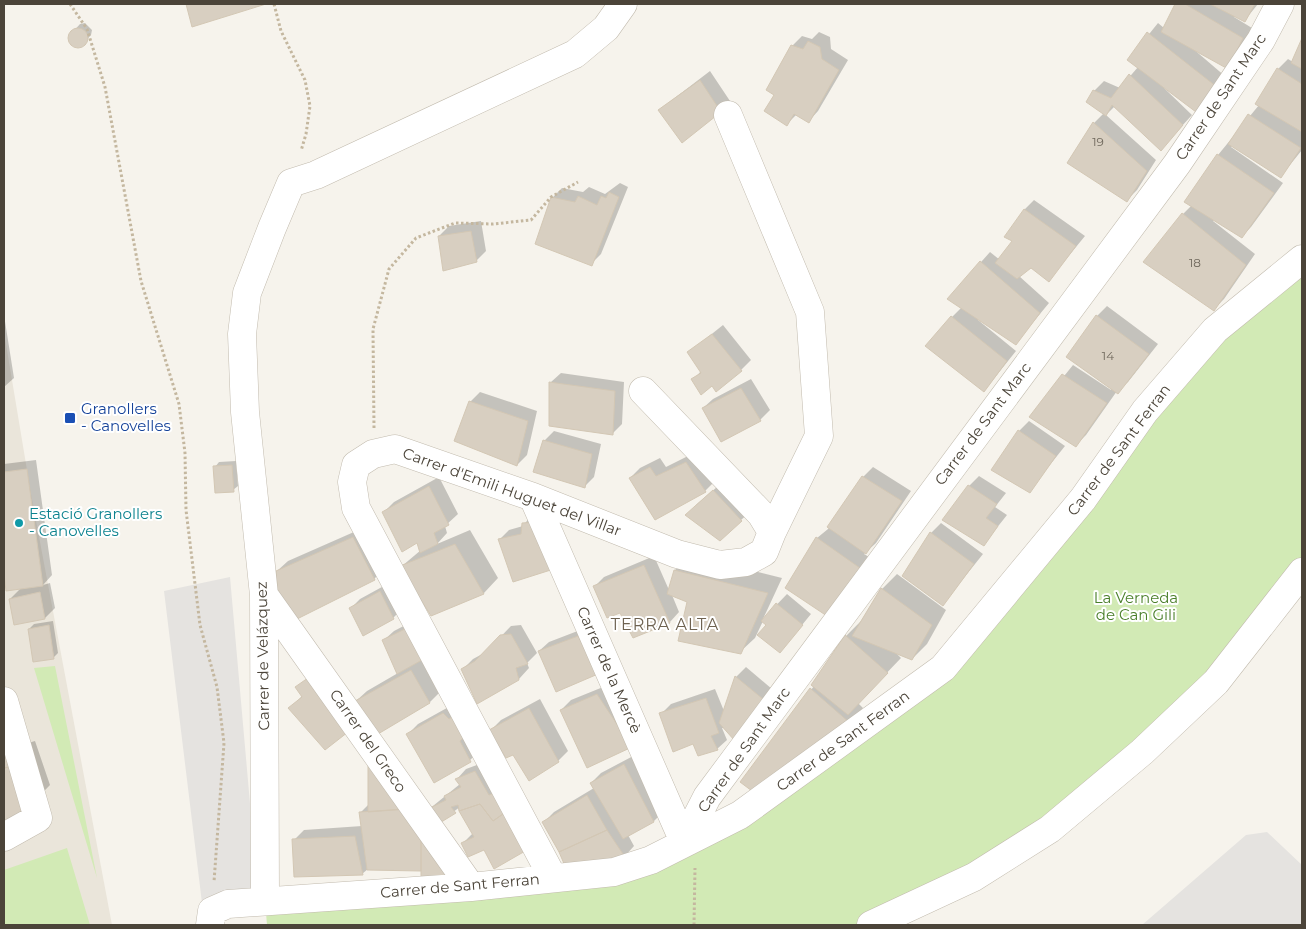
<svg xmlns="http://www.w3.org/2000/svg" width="1306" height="929" font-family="Montserrat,sans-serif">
  <rect width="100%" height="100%" fill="#f6f3ec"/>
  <path fill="#eae5da" d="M4 332 31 494 112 925H4Z"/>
  <path fill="#d2eab5" d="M1302 259V572L1291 587 1050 829 871 925H267L265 901 651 860 943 668 1215 330Z
    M55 666 97 878 34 668Z
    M67 848 90 925H4V870Z"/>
  <path fill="#e5e3e0" d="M230 577 258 894 202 903 164 591Z
    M1267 832 1302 865V925H1142L1246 835Z"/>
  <path fill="#0003" d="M188 4H262L193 25Z
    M1177 4H1258L1245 20 1235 15 1234 17 1252 28 1237 57 1191 47 1226 77 1196 110 1165 87 1164 88 1192 115 1161 149 1115 106 1106 115 1156 160 1137 190 1127 200 1069 163 1094 123 1104 113 1094 91 1104 81 1120 88 1138 67 1129 59 1158 23 1164 28Z
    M85 23 92 30 91 35 82 45 76 46 71 44 69 36 80 24Z
    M819 32 830 37 831 49 848 60 818 111 809 121 797 114 787 124 776 94 792 46 802 36 812 39Z
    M1302 41V150L1281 176 1232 146 1231 147 1283 183 1251 227 1241 237 1214 219 1213 221 1255 254 1224 299 1214 309 1183 214 1192 205 1218 155 1259 105 1278 69 1288 59 1293 62Z
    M710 71 730 101 720 111 659 110Z
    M620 183 628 187 601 254 591 264 552 198 562 188 583 192 589 187 605 194Z
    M1034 200 1085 236 1049 280 1030 267 1019 276 1049 303 1016 343 979 318 978 320 1016 351 984 391 952 317 962 307 949 298 990 252 1000 260 1013 241 1024 210Z
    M481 221 486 251 476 261 439 236 449 226Z
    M1107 306 1158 344 1128 382 1117 391 1086 435 1076 445 1031 417 1073 365 1111 390 1097 316Z
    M4 315 14 378 4 387Z
    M723 325 751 360 741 370 713 384 693 380 701 371 688 353Z
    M561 373 624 382 622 424 612 434 551 382Z
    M751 379 770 410 760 420 703 408 713 399Z
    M480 392 537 411 527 455 517 465 470 402Z
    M1029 421 1065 446 1029 491 1019 431Z
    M554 431 601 444 594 477 584 487 544 441Z
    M696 452 715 481 705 491 630 478 640 468 660 458 666 467Z
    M36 460 52 575 43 585 50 583 55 608 45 618 10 599 21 588 7 590 4 565V464Z
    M236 461 238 486 233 490 215 467 219 462Z
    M873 467 911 491 876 543 864 554 869 557 837 605 817 538 828 529 863 477Z
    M979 476 1006 493 995 507 1007 515 984 544 969 486Z
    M439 477 458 514 445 526 447 533 437 544 470 530 498 578 484 593 431 615 402 566 421 550 417 541 384 512 394 502Z
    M724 481 751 511 741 520 696 505Z
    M533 513 566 557 499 540 509 530 523 526Z
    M941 523 983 554 943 604 903 576 931 533Z
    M363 528 384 569 374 579 277 571 288 561Z
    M690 555 782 578 763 619 787 594 811 614 789 641 763 621 755 638 740 652 688 601 672 595 679 612 670 622 634 636 620 611 594 587 604 577 654 556 669 590 675 570Z
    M897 574 946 610 927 644 912 659 896 653 901 658 858 703 863 708 849 722 741 782 814 686 846 636 861 621 882 589Z
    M391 582 403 608 393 618 350 609 360 599Z
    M417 619 421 660 440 692 430 702 378 732 290 708 302 696 297 687 328 662 356 701 367 691 398 673 384 640 394 631Z
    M53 621 58 653 53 658 29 629 34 624Z
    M521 625 537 653 527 663 529 668 519 679 463 669 473 659 486 652 511 626Z
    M588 627 607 663 539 651 549 642Z
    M746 667 772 689 744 729 722 728 727 740 717 749 693 743 661 714 671 704 715 689 724 711 736 677Z
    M608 685 641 737 561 710 571 700Z
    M4 689 21 745 35 741 50 785 24 812 4 822Z
    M540 699 568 751 558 761 529 779 514 753 491 730 501 720Z
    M454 704 480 751 470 760 408 734 418 724Z
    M635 755 664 811 654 821 628 835 634 846 625 856 544 822 554 812 594 788 591 783 601 773Z
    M485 762 513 804 485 849 463 843 473 833 460 807 438 823 428 810 460 784 457 779 466 769Z
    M370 803 423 870 368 869 362 874 294 840 304 830 362 826 360 813Z"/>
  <path fill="#d8cfc1" stroke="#d3c7b4" d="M186 4H266L192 27Z
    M1175 4H1185L1243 38 1228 69 1161 32Z
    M1210 4H1255L1245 22Z
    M68 38a10 10 0 1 1 20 0a10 10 0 1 1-20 0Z
    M1147 32 1217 87 1196 112 1127 60Z
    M1302 38V69L1291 63Z
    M808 41 820 47 822 59 839 70 809 123 794 114 787 126 764 111 774 95 766 90 791 45 803 49Z
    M1277 68 1302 84V132L1255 104Z
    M1129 74 1183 125 1161 151 1112 105 1106 116 1086 102 1093 90 1111 98Z
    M700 80 721 112 682 143 658 110Z
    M1248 114 1301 148 1281 178 1228 144Z
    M1093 122 1147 171 1127 202 1067 163Z
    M1217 154 1274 193 1242 238 1184 202Z
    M609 192 619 197 592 266 535 244 551 197 575 202 578 196 597 205 601 196 606 198Z
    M1024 209 1076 246 1049 282 1031 268 1017 279 995 263 1012 241 1004 237Z
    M1182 213 1246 265 1214 311 1143 262Z
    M471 231 477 262 443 271 438 236Z
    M980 261 1040 313 1016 345 947 299Z
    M1096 315 1149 354 1118 394 1066 357Z
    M951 316 1007 361 984 392 925 346Z
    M712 334 742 371 716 392 712 386 701 395 691 379 701 373 687 352Z
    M1062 374 1107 403 1076 447 1029 417Z
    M549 382 615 391 613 435 549 426Z
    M741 388 761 421 721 442 702 408Z
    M469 401 528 421 517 466 454 441Z
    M1018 430 1056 456 1030 493 991 470Z
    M543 440 592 454 585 488 533 472Z
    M686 462 706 492 655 520 629 478 650 467 656 476Z
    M232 465 234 492 215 493 213 466Z
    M27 469 43 586 6 591 4 574V472Z
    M862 476 902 501 866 554 827 527Z
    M968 485 997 504 986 518 998 526 984 546 942 520Z
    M429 486 449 525 434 533 438 544 420 553 417 543 402 552 382 512Z
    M713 490 742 521 720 541 685 515Z
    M537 522 557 568 513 582 498 539 521 534 522 523Z
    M930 532 974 564 943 606 902 576Z
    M353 537 375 580 297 619 278 599 276 571Z
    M816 537 860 568 827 616 785 588Z
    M455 544 484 594 431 616 400 566Z
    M644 565 670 623 633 638 620 613 607 618 593 586Z
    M674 570 768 593 741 654 678 641 687 602 667 594Z
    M881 588 932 625 912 660 852 636Z
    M380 591 394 619 363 636 349 608Z
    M40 592 45 619 14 625 9 599Z
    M776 603 803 625 780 653 757 635 766 625 761 621Z
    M49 625 54 659 33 662 28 629Z
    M407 628 422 660 397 674 382 640Z
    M511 634 528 664 516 668 519 680 477 704 461 669 475 661 500 635Z
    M845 635 888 673 848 715 811 685Z
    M578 636 598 674 556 692 538 651Z
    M411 670 430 703 378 734 355 701Z
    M318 671 357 725 325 750 288 708 302 697 295 687Z
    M735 676 763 699 735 741 719 723Z
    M810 688 850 723 752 791 740 782Z
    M597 694 632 747 587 768 560 710Z
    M706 698 719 733 711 736 718 750 698 756 693 744 673 752 659 713Z
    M529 708 559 762 529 781 513 755 506 758 489 730Z
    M443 713 449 719 456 714 467 734 460 741 471 762 434 783 406 734Z
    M4 750 9 767 4 768Z
    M368 758 406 809 368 812Z
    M624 764 654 822 623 839 590 783Z
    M9 767 24 813 4 824V768Z
    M475 771 489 795 497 792 503 814 493 821 480 804 459 811 458 805 451 807 456 813 438 824 426 810 446 800 444 796 461 787 455 779Z
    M587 795 607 830 559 852 542 822Z
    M480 804 493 821 503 814 527 850 494 869 484 850 468 857 461 843 474 837 459 811Z
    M406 809 421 829V871L367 870 359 812Z
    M421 829 457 876 421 878Z
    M607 830 625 857 565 866 559 852Z
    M355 836 363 875 294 877 292 839Z"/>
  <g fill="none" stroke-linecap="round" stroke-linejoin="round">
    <g stroke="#c2bbae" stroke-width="29">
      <path id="minor" d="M728 115 810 312 819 436 772 532
        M533 497 684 842
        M264 595 471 887
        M4 701 38 818 4 837
        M684 842 707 797 1177 164 1261 40 1280 4
        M553 878 356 508 352 482 356 465 373 454 395 449 533 497 677 554 720 565 746 562 764 552 772 532 761 514 643 391
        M265 901 264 595 245 412 242 334 247 293 272 228 291 183 316 175 575 54 606 28 623 4
        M210 925 212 911 228 904 471 887 614 872 651 860 740 815 943 668 1083 499 1145 411 1215 330 1302 259
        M871 925 974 877 1050 829 1142 752 1216 682 1302 572"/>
    </g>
    <path stroke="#c4b79f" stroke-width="3" stroke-dasharray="2.5 2.5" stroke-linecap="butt" d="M70 4 87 29 105 87 141 281 179 404 185 453 186 510 200 625 217 687 224 743 214 882
      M274 4 281 31 305 80 310 106 306 134 301 151
      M374 428 373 329 389 269 416 238 455 223 493 224 531 220 551 197 578 182
      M694 925 695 868"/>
    <use href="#minor" stroke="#fff" stroke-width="28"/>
  </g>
  <rect fill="#1a4fb4" stroke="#fff" stroke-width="2" x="64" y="412" width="12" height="12" rx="2.5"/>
  <circle fill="#0f9aa8" stroke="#fff" stroke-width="2" cx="19" cy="523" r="5"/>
  <g text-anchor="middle" stroke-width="4" stroke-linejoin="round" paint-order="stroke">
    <g font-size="12" fill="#6e675b">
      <text x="1098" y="146">19</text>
      <text x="1195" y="267">18</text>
      <text x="1108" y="360">14</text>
    </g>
    <g font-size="15" fill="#4b4439" stroke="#fff">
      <text transform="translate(1221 97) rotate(-56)" y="5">Carrer de Sant Marc</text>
      <text transform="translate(983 424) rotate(-53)" y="5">Carrer de Sant Marc</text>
      <text transform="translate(1119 450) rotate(-53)" y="5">Carrer de Sant Ferran</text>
      <text transform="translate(512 492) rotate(20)" y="5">Carrer d'Emili Huguet del Villar</text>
      <text transform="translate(263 656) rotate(-91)" y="5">Carrer de Velázquez</text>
      <text transform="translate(609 670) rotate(66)" y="5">Carrer de la Mercè</text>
      <text transform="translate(368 741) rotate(55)" y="5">Carrer del Greco</text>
      <text transform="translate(843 741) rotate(-36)" y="5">Carrer de Sant Ferran</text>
      <text transform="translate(744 750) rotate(-55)" y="5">Carrer de Sant Marc</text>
      <text transform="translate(460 886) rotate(-5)" y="5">Carrer de Sant Ferran</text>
    </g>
    <g font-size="15" fill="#164399" stroke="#fff" text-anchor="start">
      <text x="81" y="414">Granollers<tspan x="81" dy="17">- Canovelles</tspan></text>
    </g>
    <g font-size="15" fill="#0d838f" stroke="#fff" text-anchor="start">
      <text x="29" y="519">Estació Granollers<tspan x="29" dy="17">- Canovelles</tspan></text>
    </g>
    <g font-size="15" fill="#4a7f2a" stroke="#fff">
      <text x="1136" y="603">La Verneda<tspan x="1136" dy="17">de Can Gili</tspan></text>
    </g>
    <g font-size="16" letter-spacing="1" fill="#6e6250" stroke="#fff">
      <text x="665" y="630">TERRA ALTA</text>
    </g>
  </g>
  <rect width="1306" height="929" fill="none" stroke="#4b4439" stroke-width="10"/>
</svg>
